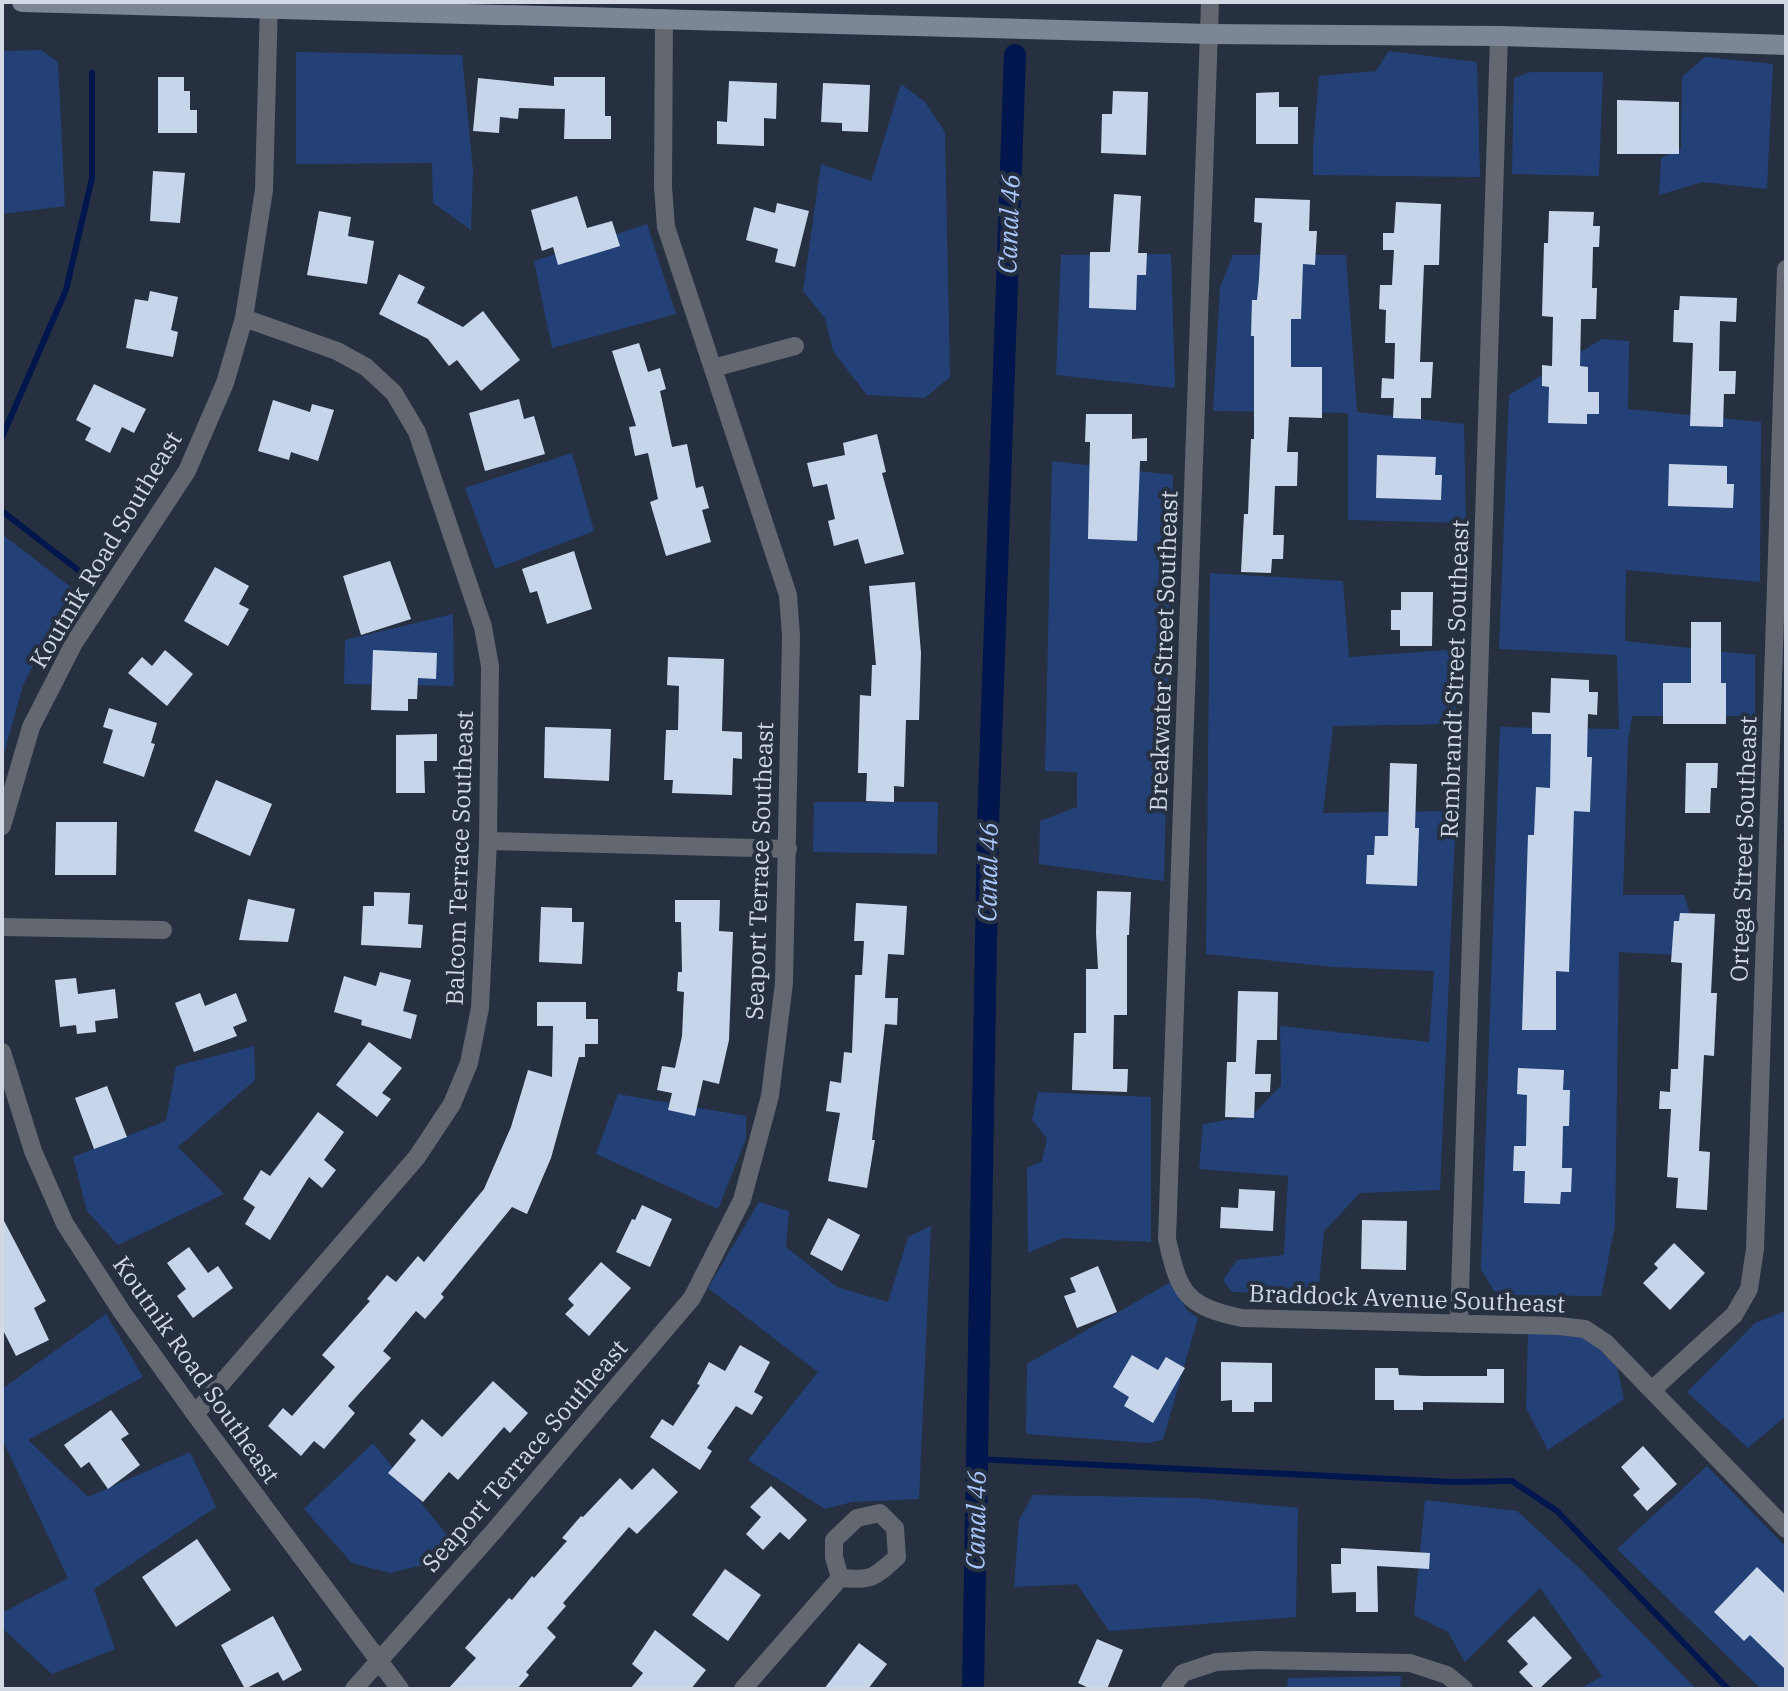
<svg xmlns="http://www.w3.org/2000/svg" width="1788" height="1691" font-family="'IBM Plex Serif',serif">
  <rect width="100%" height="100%" fill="#263041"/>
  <path fill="#234177" d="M41 50 58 62 65 206 2 214V51Z
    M1389 51 1477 62 1480 177 1313 175V148L1319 76 1376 71Z
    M296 52 462 55 473 171 471 230 433 203 432 163 296 164Z
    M1705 57 1773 64 1767 189 1702 182 1659 195 1661 158 1681 149 1682 77Z
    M1531 72H1603L1599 176 1512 174 1514 78Z
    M901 84 925 102 945 132 950 377 925 398 867 395 833 351 825 318 803 291 821 164 871 181Z
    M647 224 676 314 552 348 534 261Z
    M1171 254 1175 388 1056 375 1061 255Z
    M1233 255H1346L1357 412 1464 424 1466 523 1348 520V413L1213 411 1220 287Z
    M1602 339 1629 341 1628 409 1761 422 1760 582 1626 570 1625 641 1755 655V716H1632L1628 741 1623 895H1684L1697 937 1679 955 1619 952 1615 1225 1601 1296 1510 1295 1494 1291 1481 1269 1500 727 1619 729 1617 655 1499 649 1509 395Z
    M572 453 594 531 495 569 465 488Z
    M1052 461 1173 475 1164 881 1039 864 1040 821 1077 807V772L1045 771Z
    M2 534 72 588 23 685 2 761Z
    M1210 573 1343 581 1349 657 1462 649 1454 724 1333 726 1323 813 1456 811 1440 1190 1360 1193 1324 1231 1318 1294 1232 1292 1223 1280 1237 1260 1284 1255 1288 1176 1199 1169 1203 1124 1252 1116 1281 1085 1280 1026 1429 1042 1434 971 1334 967 1206 954Z
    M453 614 454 686 344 684 345 640Z
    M814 802H938L937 854 813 852Z
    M254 1046 255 1080 178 1147 224 1194 118 1245 87 1211 73 1157 166 1121 176 1066Z
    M1038 1092 1151 1097V1242L1063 1238 1028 1253 1027 1168 1042 1161 1047 1138 1032 1120Z
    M618 1094 746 1116V1139L718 1209 596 1154Z
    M759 1202 789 1211 786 1247 837 1287 888 1302 908 1237 931 1226 919 1499 852 1502 825 1509 748 1460 818 1372 708 1288Z
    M1171 1282 1187 1310 1198 1318 1163 1440 1147 1443 1026 1434 1027 1364Z
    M1786 1311V1416L1748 1448 1687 1392 1755 1323Z
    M106 1314 143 1377 28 1440 88 1497 190 1452 216 1507 94 1589 115 1649 52 1674 2 1628V1613L68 1578 2 1439V1389Z
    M1528 1333 1587 1337 1617 1367 1624 1399 1548 1450 1526 1408Z
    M373 1443 447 1535 432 1563 390 1573 352 1563 304 1509Z
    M1707 1466 1786 1547V1689H1761L1617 1549Z
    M1033 1495 1196 1498 1298 1508 1296 1617 1109 1631 1077 1584 1014 1587 1019 1520Z
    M1425 1500 1517 1511 1580 1569 1696 1689H1580L1602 1676 1540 1588 1465 1662 1448 1632 1414 1615Z
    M1401 1676 1400 1689H1287L1288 1678Z"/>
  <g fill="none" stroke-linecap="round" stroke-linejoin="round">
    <path stroke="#00164c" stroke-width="6" d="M2 437 66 290 92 178V73
      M2 511 78 570
      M977 1459 1454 1482 1512 1481 1557 1511 1728 1689"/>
    <path stroke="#00164c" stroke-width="22" d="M973 1689 988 825 1015 55"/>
  </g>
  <path fill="#c7d5eb" d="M158 77H184V91H190V110H197V133H158Z
    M554 77H605V116H611V139H564L565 109 519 108 518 119 500 117 499 133 473 131 478 78 554 86Z
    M729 81 777 83 776 119 764 118V146L717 144V121L727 122Z
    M823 83 870 85 868 132 842 131V123L821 122Z
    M1113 91 1148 92 1146 155 1101 153 1102 114H1112Z
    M1279 92V107H1298V144H1256V93Z
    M1617 100 1679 102V154H1617Z
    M153 171 185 173 180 223 150 221Z
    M1114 194 1141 196 1138 253H1147L1146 275H1137L1136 310 1089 308 1090 252H1110Z
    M577 196 587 228 612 221 620 246 558 265 553 247 542 251 531 210Z
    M1255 198 1310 200 1309 231H1317L1315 265 1303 264 1301 319H1291V367H1322V418L1289 417 1287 452H1298L1297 486H1275L1273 535H1284L1283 559H1272L1271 573 1241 572 1244 514H1248L1251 439H1254V336H1251L1252 300H1257L1259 279 1262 223 1254 222Z
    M1396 202 1441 204 1439 265H1424L1420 362H1433L1431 398H1421V419L1393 418 1394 398H1381L1382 378 1394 379 1395 343H1385L1386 310 1379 309 1380 285H1392L1394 250H1383V233H1394Z
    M777 203 809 211 795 267 775 262 778 249 746 240 754 207 775 213Z
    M319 211 351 217 348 236 374 241 367 284 307 275Z
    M1549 211 1594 212 1593 226H1600L1599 247H1593L1592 288H1597L1596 319H1581L1580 366 1588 367V392H1599V414H1587V424L1548 423 1549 387 1542 386V365L1552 366 1553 317 1542 316 1544 243H1548Z
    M399 274 425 287 417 303 463 327 483 311 520 360 481 391 457 360 449 366 428 339 379 314Z
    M150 291 178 297 171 330 178 332 173 357 126 348 135 299 148 301Z
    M1680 296 1737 298 1736 322 1720 321 1719 371H1736L1735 394H1724L1723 427 1690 426 1693 343 1673 342 1674 310H1679Z
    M639 343 648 372 660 368 666 389 660 391 672 447 687 444 696 488 703 486 709 508 702 510 711 542 666 556 650 502 658 499 648 453 635 456 629 427 636 426 612 351Z
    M94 384 146 409 134 433 122 427 110 453 85 440 91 428 76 420Z
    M519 399 524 419 534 416 545 454 485 471 469 413Z
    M273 400 310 412 312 404 334 410 318 461 291 452 289 460 258 451Z
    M1086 414H1132V439L1147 438V461H1140L1137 541 1088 539 1090 442H1085Z
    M877 434 886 472 882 473 904 554 865 564 858 539 834 546 828 521 835 519 827 484 813 487 807 463 845 455 843 443Z
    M1377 455 1436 457 1435 475H1442L1441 500 1376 498Z
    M1669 464 1727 466V484H1734L1733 508 1668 506Z
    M574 551 592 609 547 624 537 591 530 593 522 569Z
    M390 561 411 619 361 635 343 576Z
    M215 567 249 586 239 604 249 609 228 646 184 621Z
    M915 582 921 653 919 720H906L904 787 894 786V802L866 801 867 773H858L860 695 871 696 872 665H876L869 586Z
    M1401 592H1433L1432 646H1400V630H1391V610H1401Z
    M1691 622H1721V683H1726V724H1663V683H1691Z
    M165 650 193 674 167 706 128 673 142 657 152 666Z
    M373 650 437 653 436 679 418 678 417 699H408V711L371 710Z
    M668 657 724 659 722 731 742 732V759L733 758 732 795 672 793 673 780H664L666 730H678L679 686 667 685Z
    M1551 678 1589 680V692H1598L1597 715 1588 714 1587 757H1592L1590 812 1574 811 1569 972 1556 971V1030H1522L1528 835H1534L1536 787 1550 788 1551 734H1532V712L1550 713Z
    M109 708 157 723 151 743 155 744 144 777 103 763 113 730 103 727Z
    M545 727 611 729 609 781 544 778Z
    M437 734V761H424L425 793H396V735Z
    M1390 763 1417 764 1415 828H1419L1417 886 1366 884 1367 855H1374L1375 836H1388Z
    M1686 763H1718L1717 788H1711L1710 813H1685Z
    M216 780 272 804 250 856 194 831Z
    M56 822H117L116 875H55Z
    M1097 891 1131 892 1129 935H1127V1015H1114L1113 1069H1128L1127 1092 1072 1090 1074 1033H1086V969H1098L1096 933Z
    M374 892 410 893 408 924 423 925 421 948 361 945 363 906H374Z
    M248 899 295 909 288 942 239 940Z
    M675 900H720L719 931 733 932 729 1040 719 1084 703 1080 695 1116 668 1110 672 1093 657 1090 662 1066 675 1068 682 1036 684 992 677 991 678 972H682L681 922H675Z
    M856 903 907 906 904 955 888 954 885 998H898L897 1025 885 1024 872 1140H875L867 1188 828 1181 840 1113 826 1111 830 1081 841 1083 844 1052 852 1053 855 975H862L864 941H854Z
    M541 907 572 908V922H584L582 964 539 962Z
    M1680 913 1715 914 1711 993H1717L1714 1056 1704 1055 1699 1151 1710 1152 1707 1210 1676 1208 1678 1178 1667 1177 1671 1109H1659L1660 1091 1670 1092 1671 1069H1678L1682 963 1671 962 1674 921H1679Z
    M380 972 411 980 403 1011 417 1015 411 1039 361 1025 362 1020 334 1012 344 976 376 986Z
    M76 978 78 994 115 989 118 1018 95 1021 96 1032 77 1034 76 1025 60 1027 55 980Z
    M1238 991 1278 992 1277 1040H1257L1255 1074H1271L1270 1092H1255L1254 1118 1225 1117 1227 1062H1236Z
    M200 993 205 1006 236 993 247 1021 233 1027 237 1036 194 1052 175 1003Z
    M537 1002H586V1019H598V1044H585V1057H579L551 1158 527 1214 512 1207 441 1294 444 1297 425 1319 416 1311 383 1351 391 1358 348 1406 355 1413 324 1449 314 1441 301 1456 268 1426 283 1408 292 1416 335 1367 322 1355 370 1301 367 1299 387 1275 396 1282 418 1256 424 1262 484 1189 511 1127 528 1070 552 1077 553 1026H537Z
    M369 1042 402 1068 382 1093 391 1099 377 1117 336 1085Z
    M1518 1068 1564 1070 1563 1090H1570L1569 1126H1563L1562 1168H1572L1571 1192H1561L1560 1204 1524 1203 1525 1171H1513L1514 1146H1526L1527 1095 1517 1094Z
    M107 1086 127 1137 94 1149 75 1098Z
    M318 1112 344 1132 324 1160 336 1170 322 1188 309 1177 270 1240 245 1224 255 1207 243 1199 261 1170 270 1176Z
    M1239 1189 1275 1191 1273 1231 1220 1228 1221 1207 1238 1208Z
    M642 1205 672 1219 650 1267 616 1252 632 1219 635 1220Z
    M2 1217 46 1301 34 1308 49 1340 16 1356 2 1328Z
    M828 1218 860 1235 842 1271 810 1254Z
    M1362 1220 1407 1221 1406 1270 1361 1269Z
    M1674 1243 1705 1273 1670 1310 1643 1283 1658 1268 1654 1264Z
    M189 1247 208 1273 218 1266 233 1288 193 1318 177 1296 186 1289 167 1263Z
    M601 1262 631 1288 589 1336 565 1314 574 1305 568 1299Z
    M1098 1266 1117 1312 1077 1328 1064 1296 1076 1292 1070 1278Z
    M740 1345 770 1362 754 1392 763 1397 752 1415 736 1406 707 1448 712 1451 700 1470 650 1437 662 1419 673 1426 700 1385 697 1384 709 1362 725 1371Z
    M1132 1355 1158 1370 1166 1357 1185 1368 1153 1423 1124 1406 1129 1397 1113 1387Z
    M1221 1362 1272 1363V1402H1254V1412H1232V1400L1221 1401Z
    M1375 1368H1398L1399 1375 1423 1376H1487V1369H1504V1403L1423 1402V1410H1394V1400H1375Z
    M493 1381 528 1413 510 1433 504 1427 458 1480 449 1472 423 1502 388 1473 416 1440 409 1434 422 1419 442 1437Z
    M111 1410 129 1434 121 1439 140 1465 108 1489 89 1462 81 1468 64 1445Z
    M1643 1446 1677 1484 1647 1511 1633 1495 1640 1489 1621 1467Z
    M653 1468 678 1492 637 1534 629 1527 563 1603 566 1606 547 1628 556 1637 526 1672 529 1675 517 1689H448L476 1658 465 1648 509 1598 512 1600 532 1576 534 1578 567 1541 562 1538 581 1516 583 1517 620 1478 632 1490Z
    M771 1486 807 1520 789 1540 780 1532 763 1550 746 1534 761 1517 750 1507Z
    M197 1539 231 1590 176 1627 142 1577Z
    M1341 1548 1430 1553 1429 1569 1377 1566 1378 1612H1356V1592L1332 1593 1331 1564H1341Z
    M1757 1567 1786 1595V1670L1750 1635 1744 1641 1714 1612Z
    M725 1569 761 1595 728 1641 692 1615Z
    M273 1616 302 1670 283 1681 278 1672 245 1689 221 1645Z
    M1534 1616 1572 1658 1539 1689H1535L1519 1672 1528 1664 1507 1641Z
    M655 1630 706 1670 691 1689H630L643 1673 632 1664Z
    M1097 1639 1123 1650 1107 1689H1091L1078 1683Z
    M859 1643 887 1664 868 1689H824Z"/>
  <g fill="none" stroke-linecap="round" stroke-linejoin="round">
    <path stroke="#626770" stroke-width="18" d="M1210 2 1167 1239C1179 1293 1185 1306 1242 1318L1559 1326 1585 1329 1606 1343 1786 1529
      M713 368 795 346
      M2 826 31 727 74 643 187 471 225 383 244 318 264 190 269 2
      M488 841 788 849
      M2 927 163 930
      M2 1052 33 1151 65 1224 122 1312 195 1414 400 1689
      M1459 1324 1499 36
      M1652 1390 1734 1315 1749 1289 1755 1249 1786 269
      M195 1414 417 1157 452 1104 469 1063 480 1008 488 841 490 666 483 627 417 432 394 393 366 367 337 351 244 318
      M880 1513 895 1528 897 1557C874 1578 872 1581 840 1578L834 1557V1540L857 1518Z
      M354 1689 494 1531 692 1298 742 1200 770 1096 784 983 791 636 788 595 666 227 663 187 664 18
      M743 1689 840 1578
      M1170 1689 1183 1673 1216 1662 1257 1660 1410 1663 1447 1675 1464 1689"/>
    <path stroke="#7d8694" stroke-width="20" d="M22 2 1209 34 1499 36 1786 45"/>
  </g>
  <g text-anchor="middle" stroke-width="8" stroke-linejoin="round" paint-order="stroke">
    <g font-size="24" fill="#d2d8e4" stroke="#263041">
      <text transform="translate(106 550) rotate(-59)" y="8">Koutnik Road Southeast</text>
      <text transform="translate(1164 651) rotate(-88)" y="8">Breakwater Street Southeast</text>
      <text transform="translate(1455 679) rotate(-88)" y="8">Rembrandt Street Southeast</text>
      <text transform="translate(1744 849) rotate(-88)" y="8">Ortega Street Southeast</text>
      <text transform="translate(460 858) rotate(-88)" y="8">Balcom Terrace Southeast</text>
      <text transform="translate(760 871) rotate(-88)" y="8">Seaport Terrace Southeast</text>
      <text transform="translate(1407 1299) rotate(2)" y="8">Braddock Avenue Southeast</text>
      <text transform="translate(196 1370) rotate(55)" y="8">Koutnik Road Southeast</text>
      <text transform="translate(525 1456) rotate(-49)" y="8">Seaport Terrace Southeast</text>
    </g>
    <g font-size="26" font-style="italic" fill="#abc9fe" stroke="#263041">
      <text transform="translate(1009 224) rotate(-88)" y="9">Canal 46</text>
      <text transform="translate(988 872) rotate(-89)" y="9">Canal 46</text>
      <text transform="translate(976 1520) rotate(-89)" y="9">Canal 46</text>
    </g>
  </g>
  <rect width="1788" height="1691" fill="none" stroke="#d2d8e4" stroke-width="8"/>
</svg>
